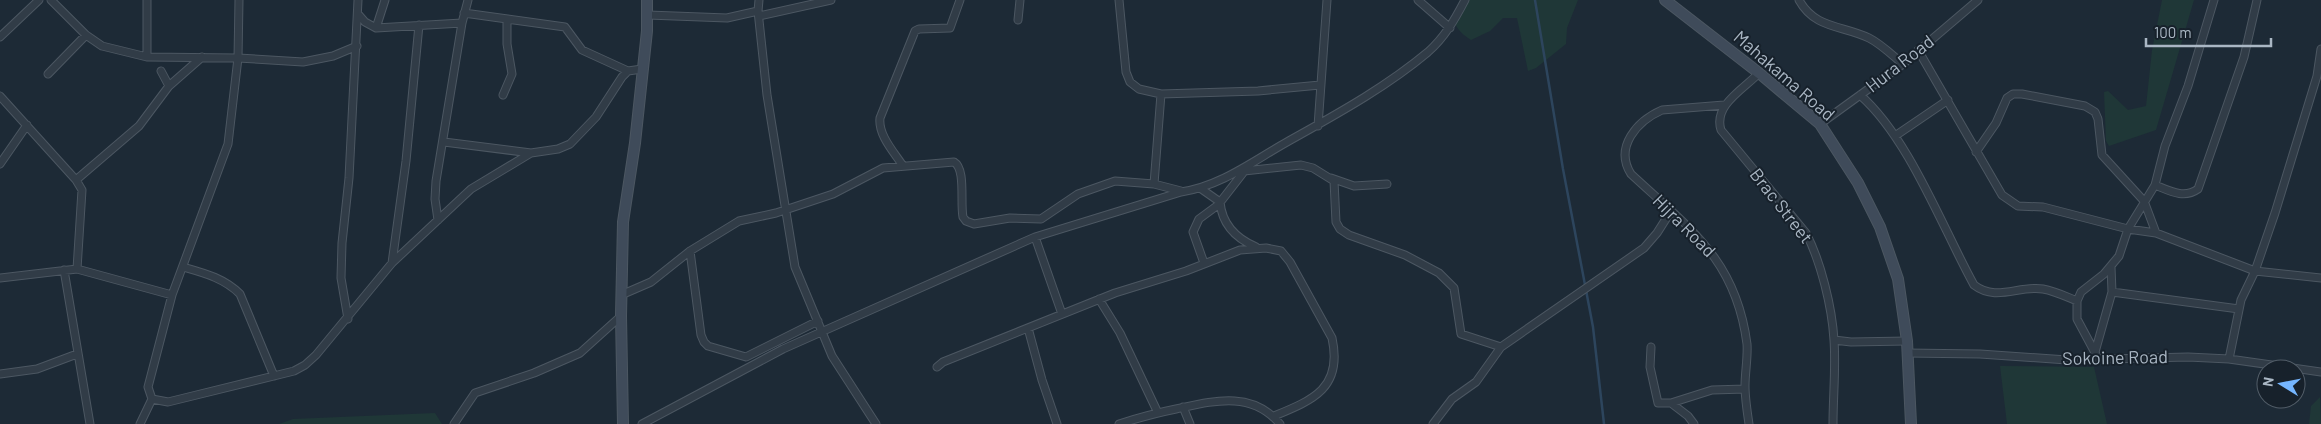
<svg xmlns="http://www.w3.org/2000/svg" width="2321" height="424" font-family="Barlow,sans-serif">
  <rect width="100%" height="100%" fill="#1d2a36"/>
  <path fill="#1f3737" d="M1460 0H1578L1567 28 1566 44 1536 68 1528 71 1517 18H1503L1490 31 1471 40C1453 29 1450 18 1460 0Z
    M2162 0H2194L2156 130 2109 146 2106 141 2104 92 2108 91 2128 110 2146 106 2152 50Z
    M2000 366 2094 367 2107 424H2007Z
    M2320 397 2321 424H2309L2311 406Z
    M435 413 442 424H279L293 419Z"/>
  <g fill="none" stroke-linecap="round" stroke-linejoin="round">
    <path stroke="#2d455d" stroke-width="2.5" d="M1535 0 1563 169 1593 327 1604 424"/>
    <g stroke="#4c5762" stroke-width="9">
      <path id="street" d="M51 0 86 35 102 46 147 57 238 58 303 62 333 56 357 46
        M239 0 238 58 228 144 172 295 148 387 152 399 168 402 294 371 305 365 316 355 392 263 471 189 531 153 558 149 570 144 596 117 622 77 628 71 642 69
        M759 0 758 11 767 95 795 267 832 356 876 424
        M1119 0 1126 72 1130 82 1139 89 1161 94 1258 91 1320 85
        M1418 0 1450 28
        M1799 0C1815 29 1842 25 1869 38 1881 44 1892 55 1903 64
        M464 13 565 27 582 50 628 71
        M358 14 365 22 376 28 462 23
        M648 15 727 18 758 11
        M759 16 831 0
        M1018 20 1020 0
        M376 28 385 0
        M0 37 39 0
        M1918 50 2002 195 2018 206 2043 207 2128 229 2156 233 2255 271 2321 278
        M147 57V0
        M161 71 169 86
        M1759 73C1744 89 1713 105 1721 130L1806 233C1821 262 1832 307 1834 340 1836 367 1833 396 1833 424
        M48 74 86 35
        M503 95 512 74 507 44V19
        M1860 95C1909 138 1942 227 1974 285 1996 302 2019 285 2043 289 2055 291 2067 297 2077 301
        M0 96 76 180 82 190 77 269
        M1724 105 1662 110C1637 121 1614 147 1631 174 1689 228 1736 259 1747 344 1748 357 1745 372 1745 386 1745 398 1747 411 1749 424
        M1820 124 1903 64 1978 0
        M1318 126 1327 0
        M1895 136 1948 100
        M444 142 531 153
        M1976 152 1996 123 2007 98 2013 94H2022L2085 106 2095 112 2098 119 2102 155 2144 201 2156 233
        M0 164 27 125
        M903 166C894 152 878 135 880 118L915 31 919 29 950 28 960 0
        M1244 171 1301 165 1313 168 1334 181 1336 222 1340 229 1349 235 1405 255 1439 273 1454 288 1461 334 1501 347
        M1331 178 1354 186 1387 184
        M76 180 139 126 169 86 202 57
        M1154 184 1161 94
        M2155 185C2170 191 2184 199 2198 189L2244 57 2257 0
        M1200 188 1220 202C1222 224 1235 238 1256 247
        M438 220 435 199 436 181 462 23 468 0
        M1035 237 1062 314
        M690 251 701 335 704 342 708 346 746 357 818 321
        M392 263 406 161 419 25
        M1204 263 1193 232 1199 219 1218 205 1246 169
        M183 267C204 273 224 278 240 294L274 376
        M64 270 90 424
        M0 278 77 269 172 295
        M2112 292 2239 309
        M621 295 651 282 690 251 739 221 776 213 833 194 883 168 954 162C966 169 960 202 963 217L966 221 974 224 1010 218 1041 219 1078 194 1115 181 1154 184 1181 191
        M1099 299 1120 333 1158 413
        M348 319 341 278 342 243 349 178 358 0
        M1028 328 1042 380 1057 424
        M1834 340 1851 342 1907 341
        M1651 347 1650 367 1658 403H1671L1688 416 1694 424
        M2095 352 2112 292 2111 267
        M1907 353 1980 354 2067 360 2188 357 2229 359 2321 372
        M2229 359 2241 300 2255 271 2275 213 2317 76 2321 49
        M2099 360 2077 319V301L2081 292 2104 274 2119 256 2128 229 2155 185 2165 146 2188 86 2214 0
        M937 367 943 362 1115 293 1186 271 1240 250 1266 248 1281 251 1290 262 1332 338C1343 388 1313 400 1274 416
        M0 374 37 369 77 354
        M1671 403 1712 390 1745 389
        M1183 407 1190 424
        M140 424 152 399
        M454 424 475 393 534 373 580 353 621 316
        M642 424 783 349 1035 237 1181 192C1221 186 1253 161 1287 142 1335 115 1385 88 1428 52 1445 37 1455 19 1465 0
        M1119 424C1138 418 1156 413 1176 409 1213 401 1252 390 1280 424
        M1433 424 1452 399 1476 382 1501 347 1644 248 1657 233 1671 211"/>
    </g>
    <g stroke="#4c5762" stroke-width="12">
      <path id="secondary" d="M1665 0 1759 73 1820 124 1858 183 1880 227 1898 279 1907 341 1911 424
        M623 424 621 316 623 222 635 143 647 31V0"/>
    </g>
    <use href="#street" stroke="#313c47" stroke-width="7"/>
    <use href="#secondary" stroke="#3f4b5a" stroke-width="10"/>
  </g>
  <g text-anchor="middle" stroke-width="4" stroke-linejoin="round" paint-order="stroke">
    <g font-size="18" fill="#aab7c4" stroke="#17212b">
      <text transform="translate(1900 64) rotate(-38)" y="6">Hura Road</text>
      <text transform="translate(1784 76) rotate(41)" y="6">Mahakama Road</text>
      <text transform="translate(1781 206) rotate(52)" y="6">Brac Street</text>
      <text transform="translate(1684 226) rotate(45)" y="6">Hijra Road</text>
      <text transform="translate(2115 358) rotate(-1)" y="6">Sokoine Road</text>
    </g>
  </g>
  <g transform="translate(2281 384) rotate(280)"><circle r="24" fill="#17212b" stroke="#525d68"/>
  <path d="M0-4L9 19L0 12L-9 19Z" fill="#75b6ff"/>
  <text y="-8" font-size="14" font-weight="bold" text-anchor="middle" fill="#aab7c4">N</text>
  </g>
  <path d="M2146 38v8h125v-8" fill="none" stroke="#aab7c4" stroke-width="2.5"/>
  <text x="2154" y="38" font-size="15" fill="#aab7c4" stroke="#17212b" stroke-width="4" paint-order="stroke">100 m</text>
</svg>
